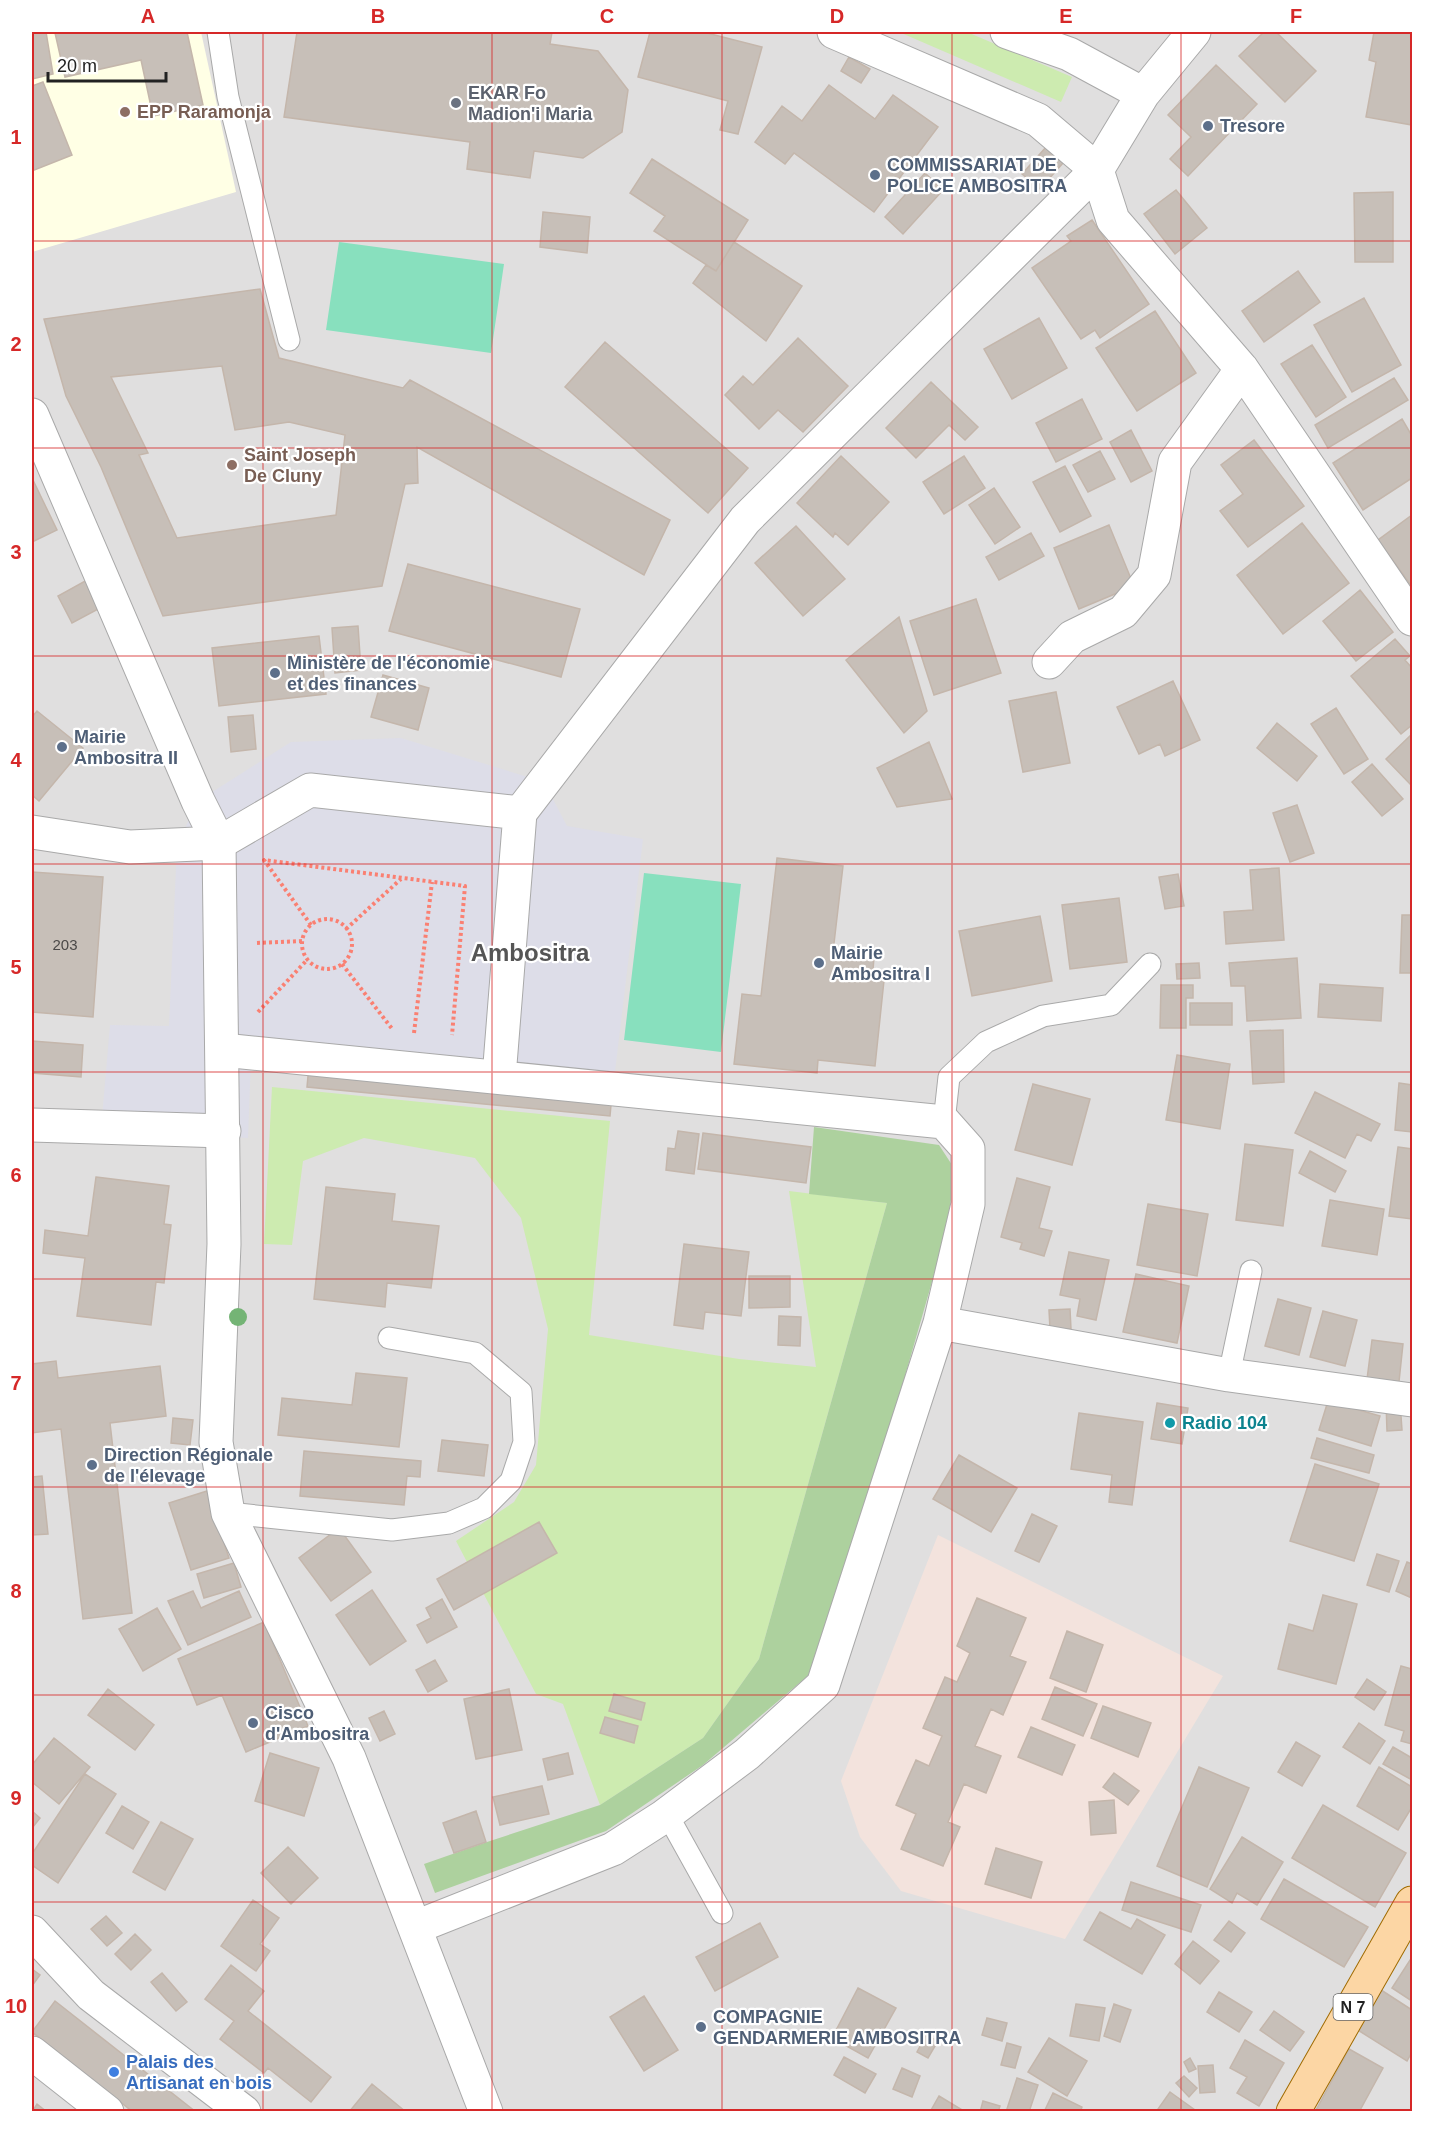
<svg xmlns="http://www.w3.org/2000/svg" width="1444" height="2143" font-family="Helvetica,sans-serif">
  <rect width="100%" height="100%" fill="#f2efe9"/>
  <path fill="#e0dfdf" d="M32 32H1412V2111H32Z"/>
  <path fill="#ffffe5" d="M32 32H201L236 192 32 252Z"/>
  <path fill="#f3e3dd" d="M938 1535 1223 1676 1065 1939 901 1891 860 1837 841 1781Z"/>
  <path fill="#cdebb0" d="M899 32H967L1072 77 1061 102Z
    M272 1087 610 1121 589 1335 739 1359 816 1367 789 1191 887 1203 759 1659 703 1738 600 1805 563 1704 536 1694 456 1541 514 1502 536 1465 548 1329 521 1218 475 1158 364 1138 303 1161 292 1245 264 1244Z"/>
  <path fill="#add19e" d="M814 1127 939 1145 956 1171 944 1240 868 1505 810 1674 703 1765 606 1831 435 1893 424 1864 487 1842 600 1805 703 1738 759 1659 887 1203 809 1194Z"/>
  <path fill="#88e0be" d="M339 242 504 264 491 353 326 330Z
    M644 873 741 884 721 1052 624 1040Z"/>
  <path fill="#dddde8" d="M401 738 544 782 567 826 643 839 613 1088 251 1059 248 1138 101 1129 110 1025 169 1026 177 845 198 801 291 742Z"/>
  <path fill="#c7bfb8" stroke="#c4b6ab" stroke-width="1.5" fill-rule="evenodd" d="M32 32H46L53 74 32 79Z
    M64 32H187L203 105 153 116 141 60 65 77 55 33Z
    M297 32H473L487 33V32H552L550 44 598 51 628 90 622 132 583 158 534 151 530 178 467 169 470 142 284 117Z
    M650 32H703L762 47 738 134 720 130 728 101 638 77Z
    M1264 32H1276L1316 71 1285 102 1239 56Z
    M1374 32H1412V125L1366 117 1376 62 1369 60Z
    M849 57 870 69 861 83 841 71Z
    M1216 65 1257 104 1188 176 1170 159 1191 137 1168 115Z
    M43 82 72 155 32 171V86Z
    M829 85 875 119 893 95 938 127 874 212 794 153 785 164 755 142 782 106 802 121Z
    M1046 147 1063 163 1040 189 1022 174Z
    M652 159 748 220 716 271 654 231 665 216 630 193Z
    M925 173 943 190 903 234 885 217Z
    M1176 190 1207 228 1175 254 1144 214Z
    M1393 192V262H1355L1354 193Z
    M543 212 590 217 587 253 540 247Z
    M1092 220 1149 304 1100 338 1095 330 1081 339 1032 268 1071 241 1067 236Z
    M734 242 802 286 766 341 693 283 706 265 716 271Z
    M1298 271 1320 302 1264 342 1242 311Z
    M260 289 279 358 403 388 410 380 670 520 644 575 417 447 418 483 405 484 382 586 163 616 101 467 66 396 44 319ZM222 366 235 430 289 422 345 435 336 515 177 538 139 455 148 453 111 377Z
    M1364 298 1401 365 1352 392 1314 325Z
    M1155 311 1196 373 1137 411 1096 348Z
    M1039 318 1067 368 1012 399 984 349Z
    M798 338 848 386 803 432 778 410 759 429 725 395 743 376 753 385Z
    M605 342 748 468 708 513 565 387Z
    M1312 345 1346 397 1316 417 1281 364Z
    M1394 378 1408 400 1328 448 1315 425Z
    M931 382 978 427 965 440 949 425 916 458 886 428Z
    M1082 399 1102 439 1056 462 1036 423Z
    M1402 419 1412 436V478L1363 510 1333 463Z
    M1131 430 1152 471 1131 482 1110 442Z
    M1254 440 1304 506 1248 547 1220 511 1243 494 1221 465Z
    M1100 451 1115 479 1088 492 1073 465Z
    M841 456 889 502 848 545 835 533 833 537 797 503Z
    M964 456 985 488 944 514 923 482Z
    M1065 466 1091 516 1060 532 1033 482Z
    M32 478 57 530 32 542Z
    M994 488 1020 527 995 544 969 505Z
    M1412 515V587L1378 540Z
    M1302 523 1349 583 1283 634 1237 575Z
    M1109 525 1134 586 1079 609 1054 548Z
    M796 526 845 579 803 616 755 563Z
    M1031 533 1044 556 999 580 986 557Z
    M408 564 580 609 561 677 389 631Z
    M87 580 102 607 72 623 58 596Z
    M1360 590 1393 632 1356 661 1323 621Z
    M976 599 1001 673 934 695 910 621Z
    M899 617 927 711 904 733 846 660Z
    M358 626 361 670 335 673 332 628Z
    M319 636 326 694 219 706 212 648Z
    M1395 639 1410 656 1405 660 1412 668V725L1401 734 1351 676Z
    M383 675 429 688 418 730 371 717Z
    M1173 681 1200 740 1165 756 1160 744 1139 754 1117 707Z
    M1056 692 1070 763 1023 772 1009 701Z
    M1336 708 1368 759 1344 774 1311 724Z
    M37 711 83 748 39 801 32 795V717Z
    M253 715 256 749 231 752 228 717Z
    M1277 723 1317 756 1297 781 1257 748Z
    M1412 734V782L1410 784 1386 759Z
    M929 742 952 799 897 807 877 768Z
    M1372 764 1403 799 1382 816 1352 782Z
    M1297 805 1314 853 1290 862 1273 813Z
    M777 858 843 866 833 952 874 957 873 970 885 971 875 1066 818 1060 817 1073 734 1064 742 994 761 996Z
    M1279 868 1284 940 1226 944 1224 912 1253 910 1250 870Z
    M32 872 103 877 93 1017 32 1012Z
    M1178 874 1184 906 1165 909 1159 877Z
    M1119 898 1127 962 1070 969 1062 905Z
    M1402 915H1412V973H1400Z
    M1040 916 1052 981 972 996 959 931Z
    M1297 958 1301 1018 1247 1021 1245 986H1231L1229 963Z
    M1199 963 1200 978 1177 979 1176 964Z
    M1320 984 1383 988 1381 1021 1318 1017Z
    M1161 985H1193V998H1186V1028H1160Z
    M1190 1003H1232V1025H1190Z
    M1283 1030 1284 1082 1253 1084 1250 1031Z
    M32 1041 83 1045 81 1077 32 1073Z
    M1177 1055 1230 1064 1220 1129 1166 1120Z
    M309 1065 612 1094 610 1116 307 1087Z
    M1399 1083 1412 1085V1132L1395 1130Z
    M1033 1084 1090 1099 1072 1165 1015 1150Z
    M1315 1092 1380 1124 1371 1141 1357 1134 1345 1158 1295 1133Z
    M678 1131 699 1134 694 1174 666 1170 668 1148 675 1149Z
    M703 1133 811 1147 806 1183 698 1169Z
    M1245 1144 1293 1150 1283 1226 1236 1220Z
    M1398 1147 1412 1149V1219L1389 1216Z
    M1310 1151 1346 1171 1335 1192 1299 1173Z
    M96 1177 169 1186 164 1224 171 1225 164 1283 156 1282 151 1325 77 1316 85 1258 43 1253 45 1230 88 1236Z
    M1017 1178 1050 1187 1039 1228 1052 1231 1044 1256 1020 1249 1022 1243 1001 1237Z
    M326 1187 395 1194 392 1221 439 1226 431 1288 387 1283 385 1307 314 1299Z
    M1330 1200 1384 1209 1377 1255 1322 1246Z
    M1148 1204 1208 1214 1197 1276 1137 1265Z
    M684 1244 749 1252 741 1316 705 1312 703 1329 674 1325Z
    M1069 1252 1109 1260 1096 1320 1077 1316 1080 1299 1060 1295Z
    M1136 1274 1189 1286 1177 1343 1123 1332Z
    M749 1276H790V1307L749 1308Z
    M1278 1299 1311 1308 1299 1355 1265 1346Z
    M1070 1309 1071 1329H1050L1049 1310Z
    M1323 1311 1357 1320 1345 1366 1310 1357Z
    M779 1316 801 1317 800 1346 778 1345Z
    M1372 1340 1403 1344 1398 1391 1366 1387Z
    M56 1361 58 1378 160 1366 166 1416 110 1423 132 1613 83 1619 61 1429 32 1433V1364Z
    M356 1373 407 1378 399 1447 278 1435 282 1398 352 1405Z
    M1328 1401 1380 1416 1371 1446 1319 1430Z
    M1400 1402 1402 1430 1387 1431 1386 1403Z
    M1157 1403 1188 1408 1182 1444 1151 1439Z
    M1079 1413 1143 1422 1132 1505 1109 1502 1112 1475 1071 1469Z
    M173 1418 193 1420 190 1445 171 1443Z
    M1317 1438 1374 1455 1369 1473 1311 1458Z
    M442 1440 488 1445 484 1476 438 1471Z
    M304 1451 421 1461 420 1477 407 1476 404 1505 300 1496Z
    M959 1455 1017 1488 991 1532 933 1499Z
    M1315 1464 1379 1484 1354 1561 1290 1541Z
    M42 1476 48 1534 32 1535V1477Z
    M207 1491 229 1558 191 1570 169 1503Z
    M1032 1514 1057 1526 1039 1562 1015 1551Z
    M539 1522 557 1553 454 1610 437 1579Z
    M339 1528 371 1572 331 1601 299 1558Z
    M1377 1554 1399 1561 1389 1592 1367 1585Z
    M1407 1562 1412 1564V1598L1396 1591Z
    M234 1563 241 1587 204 1598 197 1574Z
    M372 1590 406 1641 370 1665 336 1615Z
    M193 1591 201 1608 239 1591 251 1617 188 1645 168 1601Z
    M1323 1595 1357 1604 1336 1684 1278 1669 1289 1624 1313 1631Z
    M977 1598 1026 1618 1010 1656 1026 1662 1003 1715 991 1709 975 1746 1001 1756 986 1793 964 1784 948 1822 960 1827 943 1866 901 1849 916 1814 896 1805 916 1760 929 1766 942 1736 923 1728 945 1677 957 1682 970 1653 957 1646Z
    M442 1599 457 1627 427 1643 417 1625 431 1618 426 1608Z
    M157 1608 181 1649 143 1671 119 1629Z
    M264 1622 308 1726 246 1752 222 1695 197 1705 178 1659Z
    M1067 1631 1103 1645 1086 1692 1050 1678Z
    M435 1660 447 1681 428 1692 416 1670Z
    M1401 1666 1412 1669V1744L1401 1741 1404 1731 1385 1725Z
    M1367 1679 1386 1692 1374 1710 1355 1697Z
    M1055 1687 1097 1704 1083 1736 1042 1719Z
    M108 1689 154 1725 135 1750 88 1715Z
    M509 1689 522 1750 476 1759 464 1699Z
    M614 1694 645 1703 641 1720 609 1711Z
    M1103 1706 1151 1723 1138 1757 1091 1738Z
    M384 1711 395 1734 380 1741 369 1718Z
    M605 1717 638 1726 634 1743 600 1733Z
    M1359 1723 1385 1741 1370 1764 1343 1747Z
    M1031 1727 1075 1745 1062 1775 1018 1757Z
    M54 1738 90 1767 59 1804 32 1782V1765Z
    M1296 1742 1320 1756 1302 1786 1278 1772Z
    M1393 1747 1412 1758V1780L1383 1764Z
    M270 1753 319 1768 304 1816 255 1801Z
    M568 1753 573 1774 548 1780 543 1759Z
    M1199 1767 1249 1788 1207 1887 1157 1866Z
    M1379 1767 1412 1787V1807L1398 1830 1357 1806Z
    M1114 1773 1139 1791 1128 1805 1103 1787Z
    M85 1774 116 1794 58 1883 32 1865V1854Z
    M542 1786 549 1814 500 1825 493 1797Z
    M1114 1800 1116 1833 1091 1835 1089 1802Z
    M1323 1805 1406 1853 1375 1907 1292 1858Z
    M122 1806 149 1822 133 1849 106 1833Z
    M32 1811 40 1818 32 1828Z
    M476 1811 486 1842 454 1853 443 1823Z
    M161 1822 193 1839 165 1890 133 1872Z
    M1242 1837 1283 1862 1257 1905 1237 1893 1232 1903 1210 1889Z
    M288 1847 318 1878 291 1904 261 1873Z
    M996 1848 1042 1862 1031 1898 985 1884Z
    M1284 1879 1368 1927 1344 1967 1261 1919Z
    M1131 1882 1201 1905 1191 1932 1122 1910Z
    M253 1900 279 1918 260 1944 270 1951 256 1971 221 1946Z
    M1100 1912 1131 1929 1137 1919 1165 1935 1142 1974 1084 1940Z
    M106 1916 122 1933 107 1946 91 1929Z
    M1229 1921 1245 1933 1231 1952 1214 1940Z
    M760 1923 778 1957 715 1991 696 1957Z
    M135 1934 151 1950 131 1970 115 1954Z
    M1193 1941 1219 1961 1200 1984 1175 1964Z
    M1412 1957V2001L1392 1988Z
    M231 1965 264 1991 248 2011 331 2077 311 2102 268 2068 264 2073 220 2039 234 2021 205 1999Z
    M32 1969 40 1975 32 1986Z
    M162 1973 187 2002 176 2011 151 1982Z
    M858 1988 896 2008 868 2058 832 2038Z
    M1378 1988 1412 2010V2052L1407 2061 1353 2027Z
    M1219 1992 1252 2012 1239 2032 1207 2012Z
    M644 1996 678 2050 644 2071 610 2017Z
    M55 2001 196 2112H133L32 2032Z
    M1076 2004 1105 2008 1099 2041 1070 2036Z
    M1114 2004 1131 2010 1120 2042 1104 2036Z
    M1274 2011 1304 2032 1290 2051 1260 2030Z
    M987 2018 1007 2023 1002 2041 982 2035Z
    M926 2035 938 2041 928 2058 917 2052Z
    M1049 2038 1087 2061 1067 2096 1028 2072Z
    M1245 2040 1284 2063 1259 2106 1237 2093 1247 2077 1230 2068Z
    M1007 2043 1021 2047 1015 2068 1001 2065Z
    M1349 2049 1383 2068 1359 2112H1315Z
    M844 2057 876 2074 865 2093 834 2075Z
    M1190 2058 1196 2069 1189 2072 1184 2062Z
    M1213 2065 1215 2092 1200 2093 1198 2066Z
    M902 2068 920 2076 912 2097 893 2089Z
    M1184 2076 1197 2088 1189 2097 1176 2083Z
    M1017 2078 1038 2085 1029 2112H1006Z
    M372 2084 406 2112H349Z
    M1170 2092 1195 2110 1194 2112H1162L1158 2109Z
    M1053 2093 1082 2107 1080 2112H1044Z
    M939 2096 964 2111 930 2112Z
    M983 2101 1000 2106 998 2112H980Z
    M37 2104 47 2112H32Z"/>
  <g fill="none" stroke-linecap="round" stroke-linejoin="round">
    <g stroke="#a9a9a9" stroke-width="23">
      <path id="service" d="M218 32 228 97 289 340
        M944 1122 949 1077 986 1042 1043 1016 1111 1005 1150 964
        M1229 1375 1251 1271
        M228 1513 392 1530 449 1523 484 1508 511 1481 524 1442 521 1392 475 1353 389 1338
        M663 1817 672 1823 722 1913"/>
    </g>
    <g stroke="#a9a9a9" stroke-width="35">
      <path id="minor" d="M834 32 1038 120 1097 170 1113 220 1242 369 1412 619
        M1007 32 1069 54 1143 94
        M1049 662 1072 637 1123 612 1154 575 1175 462 1242 369
        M32 832 130 847 219 843 310 790 520 813
        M223 1050 944 1122 968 1149V1204L940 1323 823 1685 747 1754 663 1817 613 1849 416 1927
        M499 1077 520 813 745 520 1097 170 1143 94 1194 32
        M32 1125 224 1131
        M940 1323 1229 1375 1412 1400
        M32 1932 91 1995 244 2112
        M32 2053 107 2112"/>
    </g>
    <g stroke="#a9a9a9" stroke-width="35">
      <path id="tertiary" d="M32 415 198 801 219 843 224 1244 216 1442 228 1513 349 1758 486 2112"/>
    </g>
    <g stroke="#a06b00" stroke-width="35">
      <path id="primary" d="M1293 2112 1412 1903"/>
    </g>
    <path stroke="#fa8072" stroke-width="4" stroke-dasharray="3 3" stroke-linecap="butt" d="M302 944a25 25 0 1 1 50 0a25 25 0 1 1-50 0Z
      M311 925 264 860 465 886 452 1035
      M346 929 401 879
      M257 943 302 941
      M342 964 393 1030
      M258 1012 307 960
      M414 1033 432 882"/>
    <use href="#service" stroke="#fff" stroke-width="21"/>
    <use href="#minor" stroke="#fff" stroke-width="33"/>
    <use href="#tertiary" stroke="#fff" stroke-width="33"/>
    <use href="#primary" stroke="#fcd6a4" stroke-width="33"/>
  </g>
  <circle fill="#74b475" cx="238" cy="1317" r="9"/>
  <path fill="none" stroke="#d62828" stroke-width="1.5" stroke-opacity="0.55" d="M263 32V2112M492 32V2112M722 32V2112M952 32V2112M1181 32V2112M32 241H1412M32 448H1412M32 656H1412M32 864H1412M32 1072H1412M32 1279H1412M32 1487H1412M32 1695H1412M32 1902H1412"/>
  <circle fill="#6b7280" stroke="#fff" stroke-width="2" cx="456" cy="103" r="6"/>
  <g fill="#8d6e63" stroke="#fff" stroke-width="2">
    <circle cx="125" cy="112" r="6"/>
    <circle cx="232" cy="465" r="6"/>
  </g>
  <g fill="#5c6f8a" stroke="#fff" stroke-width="2">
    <circle cx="1208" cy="126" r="6"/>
    <circle cx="875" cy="175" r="6"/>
    <circle cx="275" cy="673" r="6"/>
    <circle cx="62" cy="747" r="6"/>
    <circle cx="819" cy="963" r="6"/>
    <circle cx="92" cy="1465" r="6"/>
    <circle cx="253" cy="1723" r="6"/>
    <circle cx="701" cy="2027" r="6"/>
  </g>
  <circle fill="#0f9aa8" stroke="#fff" stroke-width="2" cx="1170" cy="1423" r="6"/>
  <circle fill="#3f7fe0" stroke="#fff" stroke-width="2" cx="114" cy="2072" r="6"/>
  <g text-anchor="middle" stroke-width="4.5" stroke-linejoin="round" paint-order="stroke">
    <g font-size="15" fill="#4b4948">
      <text x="65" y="950">203</text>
    </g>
    <rect fill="#fff" stroke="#646464" stroke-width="1.5" x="1333.5" y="1994" width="39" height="26" rx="4.5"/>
    <g font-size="16" font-weight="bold" fill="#222">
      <text x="1353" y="2013">N 7</text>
    </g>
    <g font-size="18" font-weight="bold" fill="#5b616d" stroke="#fff" text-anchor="start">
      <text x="468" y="99">EKAR Fo<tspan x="468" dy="21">Madion'i Maria</tspan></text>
    </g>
    <g font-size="18" font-weight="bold" fill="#785e54" stroke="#fff" text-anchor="start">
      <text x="137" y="118">EPP Raramonja</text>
      <text x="244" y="461">Saint Joseph<tspan x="244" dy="21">De Cluny</tspan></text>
    </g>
    <g font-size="18" font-weight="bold" fill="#4e5e75" stroke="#fff" text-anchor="start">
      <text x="1220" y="132">Tresore</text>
      <text x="887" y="171">COMMISSARIAT DE<tspan x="887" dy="21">POLICE AMBOSITRA</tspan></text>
      <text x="287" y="669">Ministère de l'économie<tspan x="287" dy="21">et des finances</tspan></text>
      <text x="74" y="743">Mairie<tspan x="74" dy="21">Ambositra II</tspan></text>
      <text x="831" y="959">Mairie<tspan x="831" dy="21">Ambositra I</tspan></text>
      <text x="104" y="1461">Direction Régionale<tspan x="104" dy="21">de l'élevage</tspan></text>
      <text x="265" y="1719">Cisco<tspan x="265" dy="21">d'Ambositra</tspan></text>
      <text x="713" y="2023">COMPAGNIE<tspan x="713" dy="21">GENDARMERIE AMBOSITRA</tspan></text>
    </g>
    <g font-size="18" font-weight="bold" fill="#0d838f" stroke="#fff" text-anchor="start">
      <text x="1182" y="1429">Radio 104</text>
    </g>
    <g font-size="18" font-weight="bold" fill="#366cbe" stroke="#fff" text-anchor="start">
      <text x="126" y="2068">Palais des<tspan x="126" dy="21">Artisanat en bois</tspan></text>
    </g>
    <g font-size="24" font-weight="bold" fill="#555" stroke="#fff">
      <text x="530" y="961">Ambositra</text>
    </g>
  </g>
  <rect width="1444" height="2143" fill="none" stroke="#ffffff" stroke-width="66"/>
  <path d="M48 72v9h118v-9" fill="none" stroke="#222222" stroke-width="3"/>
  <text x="57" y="72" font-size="18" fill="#222222" stroke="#ffffff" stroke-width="4.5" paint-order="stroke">20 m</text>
  <rect x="33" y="33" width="1378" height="2077" fill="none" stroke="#d62828" stroke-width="2"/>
  <g font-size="20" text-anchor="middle" font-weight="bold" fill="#d62828">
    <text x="148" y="23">A</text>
    <text x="378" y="23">B</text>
    <text x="607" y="23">C</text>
    <text x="837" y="23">D</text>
    <text x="1066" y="23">E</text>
    <text x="1296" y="23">F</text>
    <text x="16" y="144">1</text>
    <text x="16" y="351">2</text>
    <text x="16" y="559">3</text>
    <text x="16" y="767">4</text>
    <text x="16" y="974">5</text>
    <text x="16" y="1182">6</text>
    <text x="16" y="1390">7</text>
    <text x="16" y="1598">8</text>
    <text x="16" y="1805">9</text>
    <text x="16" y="2013">10</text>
  </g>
</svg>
